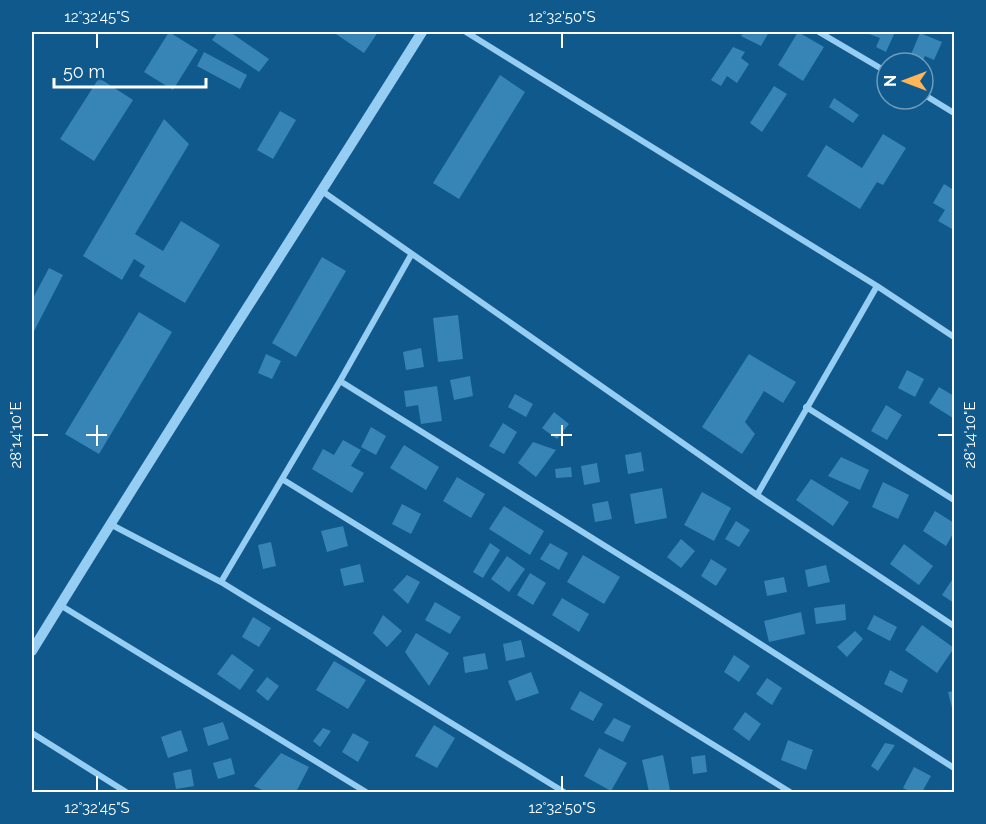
<svg xmlns="http://www.w3.org/2000/svg" width="986" height="824" font-family="Raleway,sans-serif">
  <rect width="100%" height="100%" fill="#0f598d"/>
  <path fill="#3784b7" d="M169 32 198 50 173 90 144 72Z
    M218 32H230L269 59 259 72 212 40Z
    M333 32H378L364 53Z
    M744 32H769L761 46 741 36Z
    M798 32 824 47 803 81 778 65Z
    M870 32H895L886 52 876 47 880 38 869 34Z
    M920 33 942 42 934 60 925 56 922 63 909 59Z
    M733 47 745 52 741 58 749 64 737 83 727 76 721 86 711 80Z
    M204 52 247 75 240 89 197 66Z
    M500 75 525 92 459 199 433 183Z
    M99 78 133 100 94 161 60 139Z
    M774 86 787 94 762 132 750 123Z
    M834 98 859 115 853 123 829 107Z
    M280 111 296 120 273 159 257 150Z
    M164 119 189 144 135 234 163 251 181 221 220 245 185 303 139 276 145 266 134 259 122 280 83 256Z
    M883 134 906 148 883 185 877 182 860 209 807 176 826 145 862 168Z
    M944 184 954 190V224L952 229 938 221 945 210 933 203Z
    M322 257 346 271 296 357 272 343Z
    M49 268 63 275 32 335V300Z
    M139 312 172 332 99 454 65 434Z
    M458 315 463 359 438 362 433 318Z
    M421 348 424 367 406 370 403 352Z
    M266 354 281 361 272 379 258 373Z
    M749 354 796 382 783 403 764 391 745 422 755 434 742 454 702 427Z
    M907 370 924 379 915 397 898 388Z
    M470 376 473 396 454 400 450 380Z
    M437 386 442 421 421 424 418 405 406 407 404 391Z
    M939 387 954 396 953 418 929 403Z
    M515 394 533 404 526 417 508 407Z
    M886 405 902 415 887 440 871 431Z
    M554 412 569 424 557 439 542 428Z
    M503 423 517 432 504 454 489 446Z
    M371 427 386 436 376 455 361 447Z
    M343 440 361 450 351 466 364 473 352 493 312 469 323 449 334 455Z
    M533 442 556 450 536 477 518 463Z
    M404 445 439 467 426 490 390 468Z
    M641 452 644 471 628 474 625 455Z
    M841 457 869 470 860 490 828 476Z
    M597 463 600 482 584 485 581 466Z
    M571 467 572 477 556 478 555 469Z
    M457 477 485 494 471 518 443 501Z
    M811 479 849 502 833 526 796 500Z
    M883 482 909 495 898 519 872 507Z
    M662 488 667 518 635 524 630 494Z
    M702 492 731 508 714 541 684 525Z
    M608 501 612 519 595 522 592 504Z
    M402 504 421 514 411 534 392 524Z
    M504 506 544 531 530 555 489 529Z
    M935 511 954 523V532L946 546 923 531Z
    M736 521 750 530 739 547 725 539Z
    M343 526 348 546 327 552 321 531Z
    M681 539 695 551 681 568 667 557Z
    M271 542 276 566 263 569 258 545Z
    M490 543 500 550 483 578 473 572Z
    M550 543 568 553 559 570 540 559Z
    M904 544 933 566 919 585 890 564Z
    M583 555 620 577 604 604 567 582Z
    M507 556 525 569 509 592 491 579Z
    M711 559 727 569 716 586 701 576Z
    M360 564 364 582 344 586 340 569Z
    M826 565 830 582 808 587 805 570Z
    M530 573 546 583 533 605 517 595Z
    M407 575 420 582 408 604 393 590Z
    M784 577 787 592 767 596 764 581Z
    M954 577V603L942 595Z
    M562 598 589 614 579 632 552 615Z
    M435 602 461 617 450 634 425 620Z
    M845 604 846 620 816 624 814 608Z
    M801 612 805 634 769 642 764 621Z
    M383 615 402 631 387 647 373 633Z
    M874 615 897 627 890 641 867 629Z
    M253 617 271 628 259 647 242 637Z
    M922 625 954 648 937 673 905 650Z
    M855 631 863 639 847 657 837 647Z
    M416 633 449 653 429 686 405 652Z
    M521 640 525 657 506 661 503 644Z
    M485 653 488 669 465 673 463 657Z
    M232 654 254 670 240 690 217 674Z
    M734 655 750 666 739 682 724 672Z
    M334 661 366 680 348 709 316 690Z
    M890 670 908 680 902 693 884 684Z
    M531 672 539 693 516 701 508 681Z
    M267 677 279 686 268 701 256 691Z
    M767 678 782 688 772 705 756 694Z
    M580 691 603 704 593 721 570 709Z
    M954 691V707L952 708 948 692Z
    M745 712 761 724 749 741 733 729Z
    M614 718 631 726 623 742 604 733Z
    M223 722 229 739 208 746 203 728Z
    M434 725 455 738 437 768 415 756Z
    M323 728 331 731 320 747 313 741Z
    M181 730 188 751 168 758 161 737Z
    M353 733 369 742 358 762 342 752Z
    M788 740 813 750 806 770 781 760Z
    M885 743 895 745 878 771 871 766Z
    M599 748 627 763 611 791 584 776Z
    M281 753 309 767 296 792H266L254 786Z
    M663 755 670 790 649 792 642 760Z
    M705 755 707 772 693 774 691 757Z
    M231 758 235 774 218 779 213 763Z
    M914 767 931 776 922 792H911L903 788Z
    M191 769 194 786 176 789 173 773Z"/>
  <g fill="none" stroke-linecap="round" stroke-linejoin="round">
    <path stroke="#96cef3" stroke-width="6" d="M466 32 877 286 954 337
      M819 32 887 72
      M923 94 954 113
      M322 191 757 495 954 626
      M411 255 340 381 282 479 790 792
      M340 381 679 592 954 768
      M806 407 954 500
      M282 479 221 582 564 792
      M757 495 877 286
      M110 524 221 582
      M60 605 366 792
      M32 733 126 792"/>
    <path stroke="#96cef3" stroke-width="10" d="M32 651C159 443 292 239 422 32"/>
  </g>
  <path fill="none" stroke="#fff" stroke-width="2" d="M97 33V48M562 33V48M97 425V446M562 425V446M33 435H48M86 435H107M551 435H572M938 435H953M97 776V791M562 776V791"/>
  <rect width="986" height="824" fill="none" stroke="#0f598d" stroke-width="66"/>
  <g transform="translate(905 81) rotate(270)"><circle r="28" fill="#0f598d" stroke="#6f9bbb" stroke-width="1.5"/>
  <path d="M0-4.5L10 22L0 15L-10 22Z" fill="#ffb558"/>
  <text y="-9" font-size="16" font-weight="bold" text-anchor="middle" fill="#ffffff">N</text>
  </g>
  <path d="M54 78v9h152v-9" fill="none" stroke="#ffffff" stroke-width="3"/>
  <text x="63" y="78" font-size="18" fill="#ffffff" stroke="#0f598d" stroke-width="4.5" paint-order="stroke">50 m</text>
  <rect x="33" y="33" width="920" height="758" fill="none" stroke="#fff" stroke-width="2"/>
  <g font-size="15" text-anchor="middle" fill="#fff">
    <text x="97" y="22">12°32'45"S</text>
    <text x="562" y="22">12°32'50"S</text>
    <text transform="translate(970 435) rotate(-90)" y="5">28°14'10"E</text>
    <text transform="translate(16 435) rotate(-90)" y="5">28°14'10"E</text>
    <text x="97" y="813">12°32'45"S</text>
    <text x="562" y="813">12°32'50"S</text>
  </g>
</svg>
